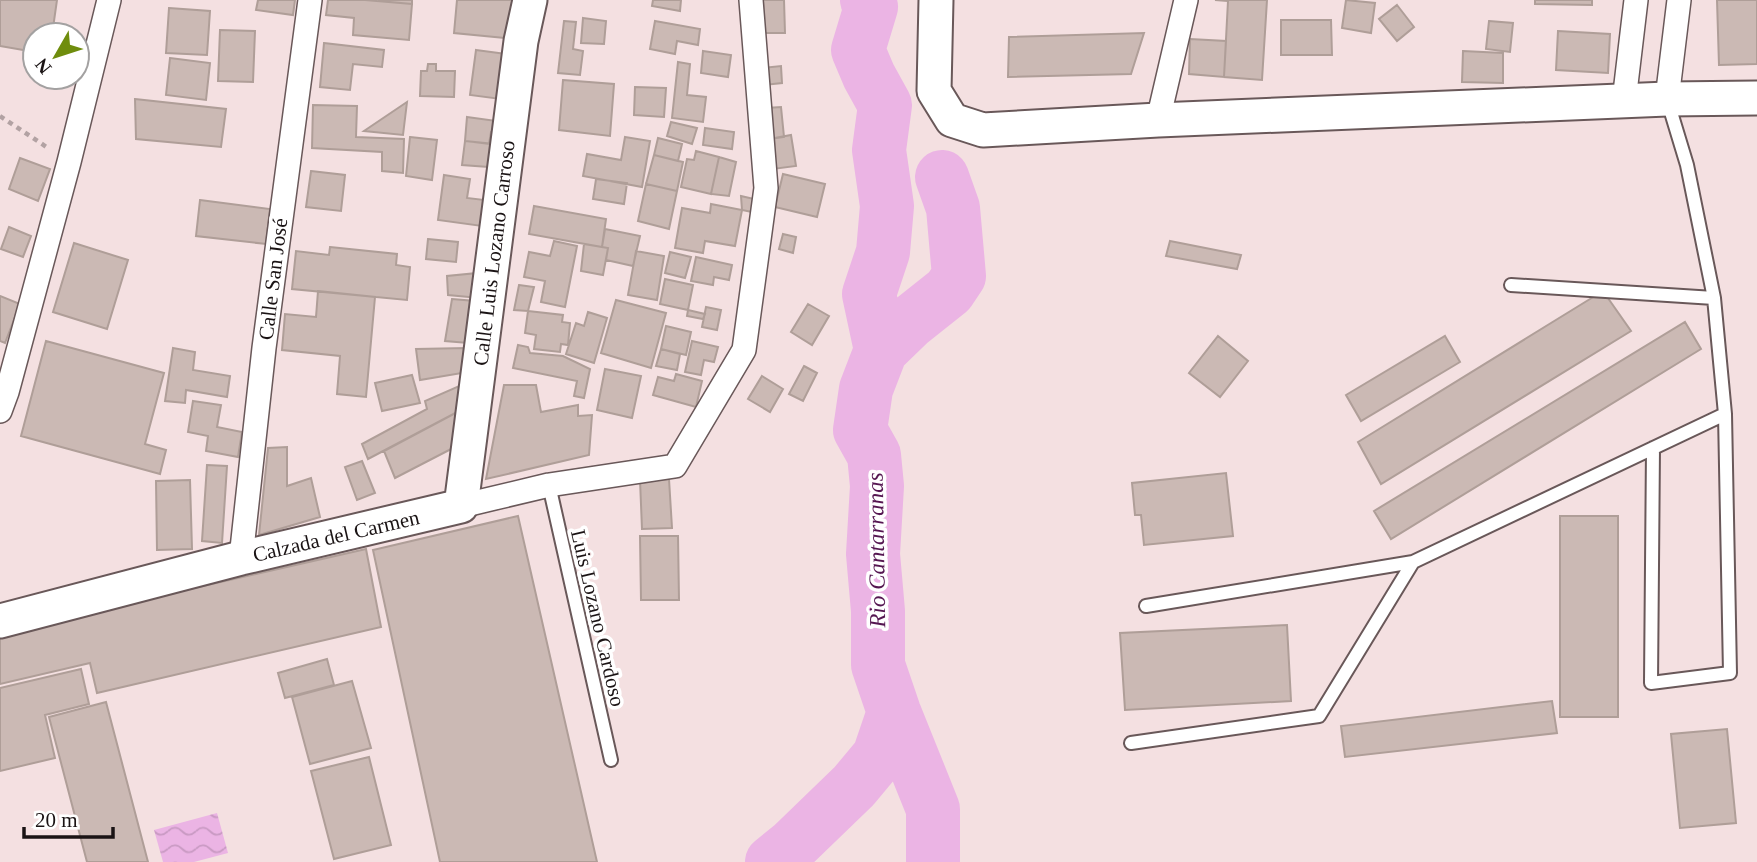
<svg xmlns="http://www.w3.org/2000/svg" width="1757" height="862" font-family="Georgia,serif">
  <defs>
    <pattern id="water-waves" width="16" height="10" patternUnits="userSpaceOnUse" patternTransform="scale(1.75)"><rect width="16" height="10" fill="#ebb4e4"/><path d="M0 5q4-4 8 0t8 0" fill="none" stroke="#c99ac3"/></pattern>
  </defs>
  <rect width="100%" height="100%" fill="#f4e0e1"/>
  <path fill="url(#water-waves)" d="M217 813 228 853 194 862H163L154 830Z"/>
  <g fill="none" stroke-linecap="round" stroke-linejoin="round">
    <path stroke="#ebb4e4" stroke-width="54" d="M867 0 871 7 858 50 869 76 885 105 879 150 887 206 883 252 869 294 881 350
      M772 862 793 845 854 786 879 756 894 712
      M933 862V809L894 712 878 665V611L873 554 877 486 874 455 860 430 866 389 881 350 910 322 949 291 959 276 953 208 942 177"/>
  </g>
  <path fill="#cbb9b4" stroke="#af9e98" stroke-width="2" d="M0 0H57L52 35H35V52L0 46Z
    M258 0H295L293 15 256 10Z
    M328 0H365L412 4 409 40 353 35 354 18 326 15Z
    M379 0H412V4L379 1Z
    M457 0H520L516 39 454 33Z
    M653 0H681L680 11 652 6Z
    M763 0H784L785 33H764Z
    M1215 0H1267L1262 80 1224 77 1228 1Z
    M1346 0 1375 3 1371 33 1342 28Z
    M1535 0H1592V5L1535 4Z
    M1717 0H1757V64L1719 65Z
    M1397 5 1414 27 1397 41 1379 19Z
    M169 8 210 11 207 55 166 53Z
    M583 18 606 21 604 44 581 43Z
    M1281 20H1331L1332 55H1281Z
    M564 21 576 22 573 49 583 51 580 75 558 73Z
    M655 21 700 29 698 45 677 41 675 54 650 49Z
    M1489 21 1513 23 1510 52 1486 49Z
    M220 30 255 31 253 82 218 81Z
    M1558 31 1610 34 1608 73 1556 70Z
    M1144 33 1131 74 1008 77 1009 37Z
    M1190 39 1226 41 1224 77 1189 74Z
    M324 43 384 50 382 67 353 64 350 90 320 87Z
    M476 50 513 55 508 100 470 95Z
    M703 51 731 55 728 77 701 73Z
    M1463 51 1503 53V83L1462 82Z
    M170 58 210 63 206 100 166 95Z
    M678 62 690 64 687 95 706 97 703 122 672 118Z
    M428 64H436V71H455L454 97 420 96 421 71H427Z
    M781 66 782 83 764 85 762 68Z
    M563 80 614 84 610 136 559 130Z
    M635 87 666 88 664 117 634 115Z
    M135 99 226 109 221 147 136 139Z
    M407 102 403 135 364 131Z
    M313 105 357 106 356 137 404 139 403 173 382 171V152L312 148Z
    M781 107 784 137 769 139 766 108Z
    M467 117 504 122 502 133 491 132 489 144 465 141Z
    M671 122 697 128 692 144 667 136Z
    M705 128 734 132 732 149 703 145Z
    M791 135 796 166 773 169 769 139Z
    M410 137 437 140 432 180 406 176Z
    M625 137 650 141 642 187 583 176 587 154 621 160Z
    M658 138 682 144 678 161 654 155Z
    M465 141 504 145 502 168 462 165Z
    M696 151 719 157 711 194 681 187 687 159 694 160Z
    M654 155 683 162 677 191 646 184Z
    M719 157 736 162 729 196 711 194Z
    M20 158 50 169 38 201 9 189Z
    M311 171 345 175 341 211 306 207Z
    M783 174 825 184 817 217 775 207Z
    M444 175 470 179 467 198 493 201 489 227 438 220Z
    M596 179 627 183 624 204 593 199Z
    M646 184 677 191 669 229 638 221Z
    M741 196 754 199 752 212 742 210Z
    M200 200 270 209 266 244 196 236Z
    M711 204 742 210 735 246 705 241 703 253 675 248 682 208 710 213Z
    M534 206 606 219 602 247 529 234Z
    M9 227 31 236 23 257 1 249Z
    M605 229 640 236 633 266 606 260 608 248 602 247Z
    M783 234 796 237 793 253 779 249Z
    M428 239 458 242 456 262 426 259Z
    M554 241 577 246 565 307 541 302 545 281 524 277 529 252 550 256Z
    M1170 241 1241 255 1237 269 1166 256Z
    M74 243 128 260 107 329 53 312Z
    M584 244 608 248 603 275 581 271Z
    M330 247 397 254 396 265 410 267 407 300 292 289 296 251 329 255Z
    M636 251 664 256 657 300 628 295Z
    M670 252 691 257 685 278 665 273Z
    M696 257 732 265 729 280 714 277 713 285 691 281Z
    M488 272 479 298 448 295 447 276Z
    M665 279 693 285 688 310 660 304Z
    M519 285 534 287 528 311 514 310Z
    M318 291 375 297 366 397 337 394 340 356 282 350 285 314 316 317Z
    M1603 291 1631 331 1381 484 1358 442Z
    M0 296 20 304 5 343 0 341Z
    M452 299 475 301 468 343 445 341Z
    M616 300 666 313 651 368 601 353Z
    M808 304 829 316 812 345 791 332Z
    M706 307 721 310 717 330 702 327Z
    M688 310 705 314 703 319 687 316Z
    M528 311 563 315 562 322 570 323 568 345 561 344 560 352 534 349 536 335 525 333Z
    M588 312 607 318 594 363 566 354 576 323 584 326Z
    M1685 322 1701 349 1391 539 1374 511Z
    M666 326 691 332 686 355 661 349Z
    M1218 336 1248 361 1220 397 1189 373Z
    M1445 336 1460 362 1361 421 1346 395Z
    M46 341 164 373 145 444 166 450 160 474 21 436Z
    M692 341 718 347 714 362 704 360 701 375 685 372Z
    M518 345 528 347 530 353 563 356 590 369 584 398 574 396 577 381 513 368Z
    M173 348 195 352 193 370 230 376 227 397 186 390 185 403 165 401Z
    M467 348 468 372 420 380 416 349Z
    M661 349 680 354 677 370 656 366Z
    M804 366 817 373 803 401 789 394Z
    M605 369 641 376 632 418 597 410Z
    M676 374 702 381 696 407 653 395 658 377 674 381Z
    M412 375 420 403 382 411 375 383Z
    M762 376 783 389 770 412 748 399Z
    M466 383 463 409 368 459 362 444 427 409 425 401Z
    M504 385H536L541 412 578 405V416L592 415 589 455 486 479Z
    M193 401 221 405 217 427 242 432 238 457 206 451 208 436 188 432Z
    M463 409 455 447 395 478 384 451Z
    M287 447V486L311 478 320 517 259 535 268 448Z
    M362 461 375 493 357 500 345 467Z
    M207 465 227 466 222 543 202 541Z
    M1226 473 1233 536 1144 545 1141 515H1135L1132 483Z
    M669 479 672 528 642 529 640 480Z
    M190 480 192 549 157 550 156 481Z
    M518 516 597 862H440L373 550Z
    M1560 516H1618V717H1560Z
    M640 536H678L679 600H641Z
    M366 549 381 627 97 693 90 663 0 684V632Z
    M1287 625 1291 701 1125 710 1120 633Z
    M327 659 334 685 285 698 278 673Z
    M81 669 89 704 45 715 55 758 0 771V688Z
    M352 681 371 748 310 764 292 697Z
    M1552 701 1557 733 1345 757 1341 726Z
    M106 702 148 862H87L49 717Z
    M1727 729 1736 823 1680 828 1671 734Z
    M369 757 391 845 334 859 311 771Z"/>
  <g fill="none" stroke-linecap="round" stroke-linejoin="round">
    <g stroke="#695859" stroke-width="16">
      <path id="lane" d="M1511 285 1714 298
        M1653 448 1651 683 1730 673 1725 414 1714 298 1687 165 1667 99
        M549 485 611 760
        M1146 606 1413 562 1725 414
        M1131 743 1319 716 1413 562"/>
    </g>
    <g stroke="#695859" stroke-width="26">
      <path id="street" d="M1667 99 1679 0
        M1624 101 1636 0
        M1158 120 1186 0
        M0 411 7 392 69 162 109 0
        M461 506 549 485 675 466 744 350 766 188 751 0
        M241 558 264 348 310 0"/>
    </g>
    <g stroke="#695859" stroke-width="37">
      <path id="secondary" d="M936 0 934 91 952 120 983 130 1158 120 1667 99 1757 98
        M0 621 241 558 461 506 521 41 530 0"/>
    </g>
    <path stroke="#b2a2a3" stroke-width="4.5" stroke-dasharray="5 5" stroke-linecap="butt" d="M0 116 48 148"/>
    <use href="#lane" stroke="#fff" stroke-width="12"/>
    <use href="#street" stroke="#fff" stroke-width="23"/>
    <use href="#secondary" stroke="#fff" stroke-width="33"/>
  </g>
  <g text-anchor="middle" stroke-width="7" stroke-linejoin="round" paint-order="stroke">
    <g font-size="21" fill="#1a1314" stroke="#fff">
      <text transform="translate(494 253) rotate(-83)" y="7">Calle Luis Lozano Carroso</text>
      <text transform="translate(273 279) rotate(-83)" y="7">Calle San José</text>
      <text transform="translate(336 536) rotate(-13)" y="7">Calzada del Carmen</text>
      <text transform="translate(598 618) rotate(77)" y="7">Luis Lozano Cardoso</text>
    </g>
    <g font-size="23" font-style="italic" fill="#551651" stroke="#fff">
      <text transform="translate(876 550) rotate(-91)" y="8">Rio Cantarranas</text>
    </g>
  </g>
  <g transform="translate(56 56) rotate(231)"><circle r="33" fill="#ffffff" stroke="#a3a1a1" stroke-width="2"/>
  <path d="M0-5L12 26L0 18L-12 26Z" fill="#6f8d0d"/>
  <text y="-10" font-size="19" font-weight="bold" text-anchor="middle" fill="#1a1314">N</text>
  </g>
  <path d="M24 827v10h89v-10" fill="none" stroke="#1a1314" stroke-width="3.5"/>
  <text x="35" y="827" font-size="21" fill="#1a1314" stroke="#ffffff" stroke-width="5" paint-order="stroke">20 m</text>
</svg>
